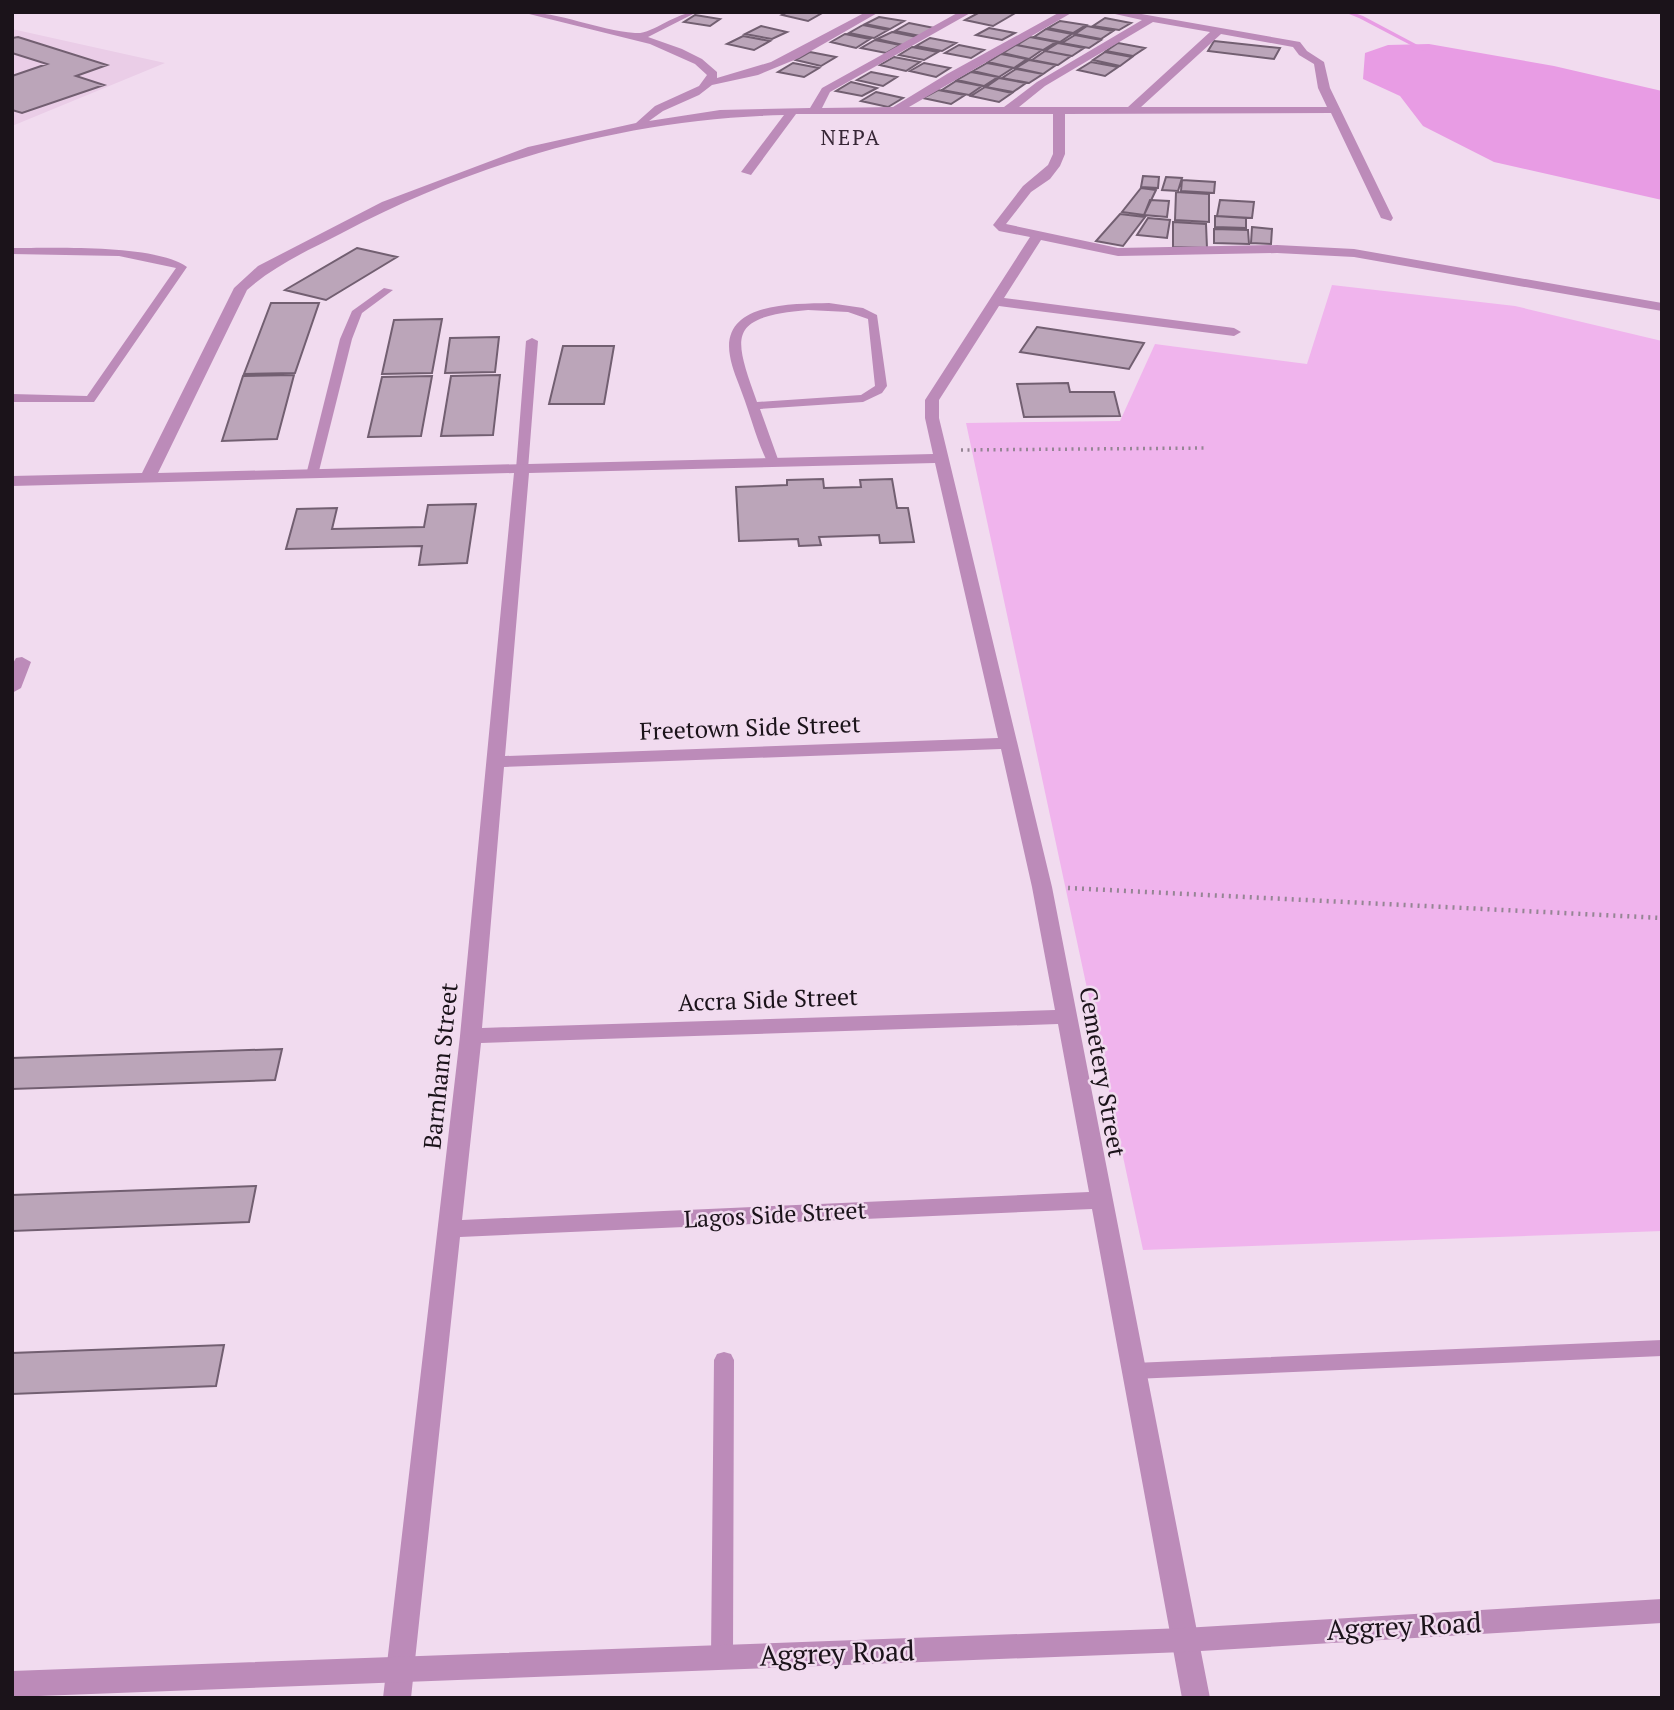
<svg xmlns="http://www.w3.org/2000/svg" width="1674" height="1710" font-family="'PT Serif',serif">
  <rect width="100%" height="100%" fill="#f1dbef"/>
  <path fill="#eacde7" d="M12 29 165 63 12 126Z"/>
  <path fill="#f0b4ed" d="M1332 285 1515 306 1662 341V1231L1143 1250 966 423 1120 421 1155 344 1307 364Z"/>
  <path fill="#e89ce4" d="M1429 44 1554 66 1662 91V200L1494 162 1423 126 1400 96 1363 79 1365 53 1388 45Z"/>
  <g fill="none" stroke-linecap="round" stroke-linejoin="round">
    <path fill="#e89ce4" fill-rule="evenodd" d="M1344 12H1352L1363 16 1427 50 1422 51 1359 18Z"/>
  </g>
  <path fill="#bba5b9" stroke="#725f71" stroke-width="2" d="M788 12H818L822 13 808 21 782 15Z
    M980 12H1017L993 26 965 20Z
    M695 15 720 19 710 26 684 22Z
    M879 17 904 21 890 29 865 24Z
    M1105 18 1131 23 1119 30 1093 26Z
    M1060 21 1086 25 1073 33 1048 28Z
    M909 23 934 28 920 36 895 31Z
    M863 25 888 30 874 38 849 33Z
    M761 26 787 32 772 39 745 34Z
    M1087 26 1113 31 1101 39 1075 34Z
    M989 28 1015 33 1002 40 976 35Z
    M1046 29 1072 34 1060 42 1034 37Z
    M892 32 917 37 903 45 877 39Z
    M845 34 870 39 856 48 831 42Z
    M1075 35 1101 40 1089 48 1062 43Z
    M743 36 770 41 754 50 727 44Z
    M18 37 107 65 76 76 104 85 22 113 12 110V76L47 64 12 53V38Z
    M1030 37 1056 42 1043 50 1017 45Z
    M930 38 956 43 942 51 916 46Z
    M875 40 900 45 886 53 861 48Z
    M1214 41 1280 48 1274 59 1208 51Z
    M1058 43 1084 48 1072 56 1045 51Z
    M1118 43 1145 48 1133 56 1106 51Z
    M959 45 984 50 971 58 945 53Z
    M1016 45 1042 50 1029 59 1003 53Z
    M912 47 938 52 924 60 899 55Z
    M1045 51 1071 56 1058 65 1032 60Z
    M810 52 836 57 821 66 796 60Z
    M1105 52 1132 57 1120 66 1093 60Z
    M1001 54 1027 59 1014 68 988 62Z
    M894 57 920 62 906 71 880 65Z
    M1029 60 1056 65 1043 74 1016 68Z
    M1091 62 1118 67 1105 76 1078 70Z
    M793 63 819 68 804 77 778 72Z
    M924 63 950 68 936 77 910 71Z
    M987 63 1013 68 999 77 973 71Z
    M1016 69 1043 74 1029 83 1002 78Z
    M871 72 897 77 883 86 857 80Z
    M971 72 998 77 984 86 957 80Z
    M999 78 1026 83 1013 92 986 87Z
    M956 81 982 86 969 95 942 90Z
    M851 82 877 88 862 96 836 91Z
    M985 87 1012 93 999 102 971 96Z
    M938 90 965 95 951 104 923 98Z
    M876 92 903 98 888 107 861 101Z
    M1143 176 1159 177 1158 188 1141 187Z
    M1166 177 1182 178 1178 191 1162 190Z
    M1182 180 1215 182 1214 193 1181 191Z
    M1141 188 1156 190 1144 215 1122 212Z
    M1176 192 1209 194V222L1175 220Z
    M1150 200 1169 201 1167 217 1144 215Z
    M1220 200 1254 202 1252 218 1217 216Z
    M1120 214 1145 217 1123 246 1096 241Z
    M1215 216 1246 218V228L1215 227Z
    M1148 218 1170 220 1167 238 1137 235Z
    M1173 222 1206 224 1207 248 1173 247Z
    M1252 227 1272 229 1271 244 1251 243Z
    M1214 229 1248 230 1249 244 1214 243Z
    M357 248 397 257 326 300 285 290Z
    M271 303H319L295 373 244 374Z
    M442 319 432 373 382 374 394 320Z
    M1037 327 1144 343 1129 369 1020 352Z
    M499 337 495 372 445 373 450 338Z
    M563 346H614L604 404H549Z
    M294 375 277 439 222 441 243 376Z
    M500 375 493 435 441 436 451 376Z
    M432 376 421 436 368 437 382 377Z
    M1068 383 1070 392H1114L1120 416 1024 417 1017 384Z
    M823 479 824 488 861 487 860 480 892 479 897 508H908L914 542 880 543 879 535 819 537 821 545 799 546 798 539 739 541 736 487 787 485V480Z
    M476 504 467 563 419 565 422 546 286 549 297 509 337 508 332 529 424 527 428 505Z
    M282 1049 275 1080 12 1089V1058Z
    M256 1186 249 1222 12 1231V1195Z
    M224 1345 216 1386 12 1394V1353Z"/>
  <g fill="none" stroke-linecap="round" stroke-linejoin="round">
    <path stroke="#958594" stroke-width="3.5" stroke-dasharray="2 4.5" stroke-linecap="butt" d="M961 450 1207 448"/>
    <path stroke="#958594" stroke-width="4.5" stroke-dasharray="2 5" stroke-linecap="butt" d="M1068 888 1662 918"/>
    <path fill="#bc8bb9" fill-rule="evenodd" d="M12 248C54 248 155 244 187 267L94 402H12V394L87 396 176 268 119 256 12 254Z
      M384 288 393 290 362 313 352 339 318 475 316 478H308L306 475 340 339 352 311Z
      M829 303 863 308 877 315 887 386 882 393 863 402 760 409 779 462 777 465H769C757 443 751 416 742 393 738 381 732 369 730 356 720 302 792 304 829 303ZM808 310 848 312 868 319 875 386 861 395 757 402C733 335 727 317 808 310Z
      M532 338 538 341 528 469 522 473 516 469 526 341Z
      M1662 1340V1356L1134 1379 1127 1377 1124 1371 1127 1365 1134 1363Z
      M724 1352 731 1354 734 1360 733 1657 730 1664 722 1667 714 1664 711 1657 714 1360 717 1354Z"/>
    <path fill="#bc8bb9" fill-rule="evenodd" d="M521 12C561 12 597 30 635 33 652 35 675 12 697 12L648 37 682 49 702 59 717 72V78L771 62 866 12H879L799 58 758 75 712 85 699 95 663 111 649 121 720 110 810 108 822 88 959 12H972L830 92 822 108 893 107 947 74 1060 12H1073L909 107H1004L1037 82 1142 20 1106 12H1130L1300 42 1307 51 1324 62 1330 88 1393 218 1391 221 1381 218 1331 113 1065 114V154L1060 166 1050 179 1031 192 1006 224 1118 248 1277 245 1354 249 1662 303V311L1354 257 1277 253 1118 256 1041 240 1004 298 1234 328 1241 332 1234 336 999 306 939 400V418L1052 887 1210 1698H1182L1092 1209 460 1237 411 1698H383L460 1036 514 473 12 486V476L142 473 234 288 258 266 382 202 528 147 636 123 655 106 699 86 707 75 695 64 650 44ZM1153 22 1210 32 1128 107H1019L1045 86ZM1221 34 1293 47 1299 55 1314 64 1318 88 1327 107H1141ZM796 114H1053V154L1048 165 1023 186 993 225 999 231 1030 237 925 400V418L933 454 158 473 247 290C275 265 309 250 342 233 481 160 627 119 784 115L741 172 751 175ZM935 463 998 738 505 756 529 473ZM1001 749 1032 887 1055 1010 482 1028 504 767ZM1058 1024 1089 1192 462 1220 481 1043Z
      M22 657 31 662 21 688 12 693V665L16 658Z"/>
    <path fill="#bc8bb9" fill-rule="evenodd" d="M1662 1599V1623L1184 1652 12 1697V1671L1184 1628Z"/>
  </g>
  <g text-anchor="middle" stroke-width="5" stroke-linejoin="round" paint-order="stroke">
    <g font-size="21" letter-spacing="2" fill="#372636" stroke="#f1dbef">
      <text x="851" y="145">NEPA</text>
    </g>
    <g font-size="24" fill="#1b131a" stroke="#f1dbef">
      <text transform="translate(750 728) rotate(-2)" y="8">Freetown Side Street</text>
      <text transform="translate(768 1000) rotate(-2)" y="8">Accra Side Street</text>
      <text transform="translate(441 1066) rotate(-84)" y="8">Barnham Street</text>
      <text transform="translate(1102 1072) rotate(80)" y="8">Cemetery Street</text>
      <text transform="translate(775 1215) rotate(-3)" y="8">Lagos Side Street</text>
    </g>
    <g font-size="28" fill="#1b131a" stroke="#f1dbef">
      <text transform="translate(1404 1626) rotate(-3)" y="10">Aggrey Road</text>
      <text transform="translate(837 1653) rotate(-2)" y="10">Aggrey Road</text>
    </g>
  </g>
  <rect width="1674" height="1710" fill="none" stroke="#1b131a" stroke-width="28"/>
</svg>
